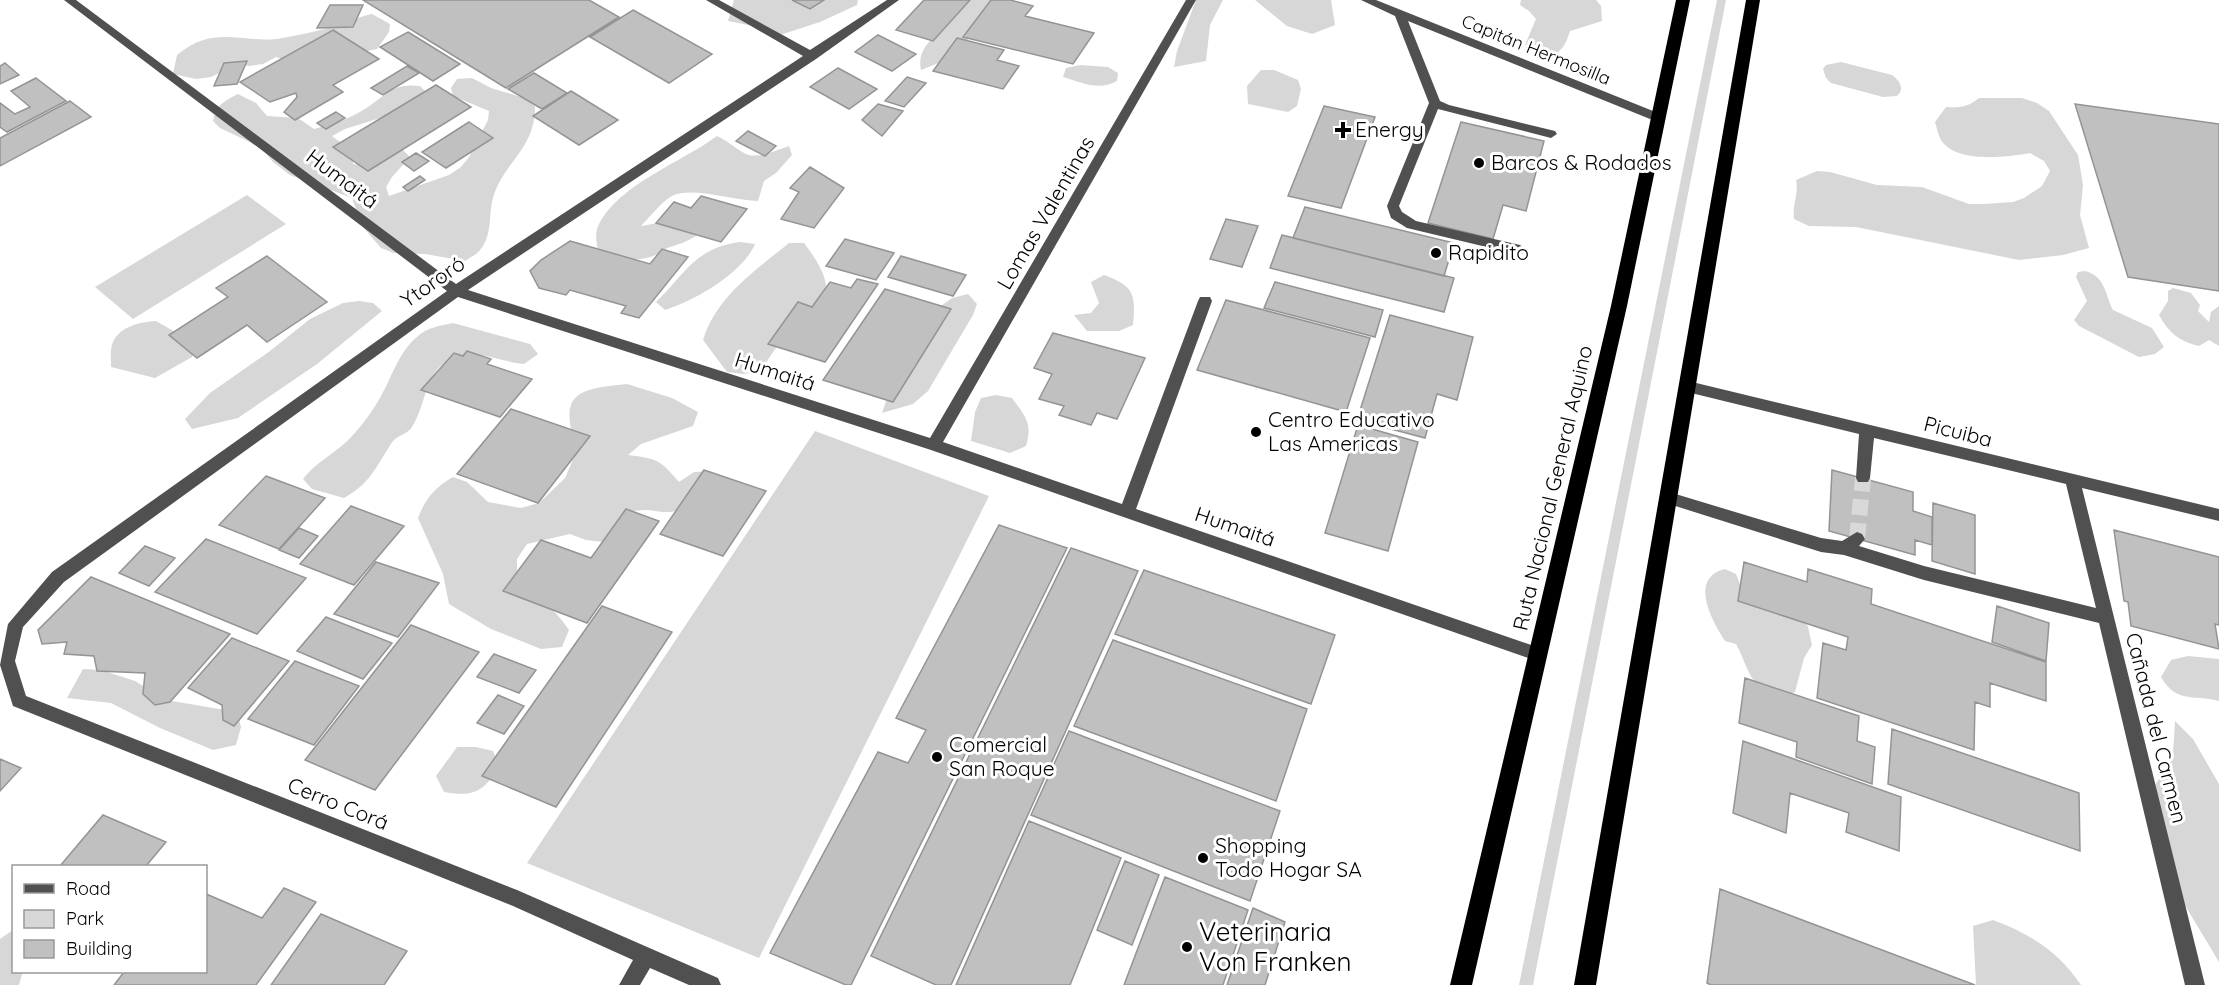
<svg xmlns="http://www.w3.org/2000/svg" width="2219" height="985" font-family="Quicksand,sans-serif">
  <rect width="100%" height="100%" fill="#fff"/>
  <path fill="#d7d7d7" d="M734 0H858L857 5 820 22 780 35 753 26 728 21Z
    M963 0H996L956 56 921 70C914 37 958 29 963 0Z
    M1196 0H1223L1210 25 1206 61 1174 67 1177 51Z
    M1255 0H1331L1335 25 1312 34 1287 26Z
    M1521 0H1596L1601 6 1602 21 1570 31C1565 46 1562 53 1546 57L1525 45 1536 19 1529 11 1520 5Z
    M1717 0H1726L1533 985H1519Z
    M372 14 390 24 389 32 377 49 297 65 276 57 263 64 249 66 237 64 211 77 196 79 173 74 177 55C216 23 241 45 283 38 298 35 314 32 328 28 344 25 357 17 372 14Z
    M1841 62 1892 75C1900 81 1905 89 1897 96L1883 97 1831 83 1826 78 1823 69 1826 65Z
    M1080 65 1108 67 1118 73 1117 81C1098 91 1083 83 1063 77L1066 68Z
    M1261 70H1274L1298 80 1301 89 1297 106 1288 112 1248 104 1247 86Z
    M472 78 491 88 528 99 535 107C535 150 503 162 493 198 488 215 493 235 480 250 476 255 469 258 465 261L425 254 394 253 381 248 362 226 352 198 290 175 273 162 260 147 220 128 213 121C216 105 224 101 238 94L256 103 267 116 298 118 314 129C329 125 344 121 358 113 383 100 389 82 420 86L426 92 390 115 345 129 332 136C344 145 353 149 353 164L366 166 389 150H403L410 157 392 177 386 187 389 196 449 175 461 167 469 157 488 120 489 111 453 96 451 88 457 79Z
    M1979 98H2022L2037 103 2049 111 2078 155 2083 185 2080 215 2089 248 2063 255 2019 260 1856 227 1809 226 1794 219C1792 205 1799 194 1796 180L1817 171 1830 172 1877 185 1922 187 1969 204H1984L2013 202 2024 198 2042 186 2050 171 2044 161 2030 153C2008 157 1956 164 1941 140 1938 135 1937 128 1935 122L1946 107C1960 108 1968 107 1979 98Z
    M717 136C728 141 736 149 746 154 758 159 777 150 789 146L792 155 776 173 764 181 758 201C734 201 692 186 672 196 661 202 650 217 641 226L664 222 693 226 696 236C686 242 680 244 670 247 664 249 659 254 653 256 635 263 614 258 598 250 596 242 595 234 598 226 617 185 682 162 717 136Z
    M247 195 286 224 133 319 95 287Z
    M740 242 755 244C743 273 694 301 665 310L656 302C686 273 695 248 740 242Z
    M789 243H804C813 255 826 273 826 288 825 306 798 321 787 333 777 345 769 359 760 371L743 374 727 372 703 340C716 297 756 270 789 243Z
    M2085 271C2105 276 2105 294 2113 310L2152 328 2164 347 2155 354 2139 357 2079 326 2074 320 2087 301 2076 277 2078 272Z
    M1104 275C1134 286 1136 294 1133 325L1119 331H1087L1074 315 1091 313 1099 303 1091 282Z
    M2173 288 2191 293 2200 305 2198 311 2209 322 2211 312 2219 306V346L2209 340 2199 346C2180 342 2168 332 2159 315L2168 301V291Z
    M968 294 977 304 973 315 928 391 913 404 882 413 905 345 938 308 952 298Z
    M359 301 373 303 382 311 317 364 238 418 192 429 185 419 210 393 270 351 310 319 343 303Z
    M156 321 198 345 192 357 155 378 111 367C111 360 110 348 113 342 120 326 141 322 156 321Z
    M453 323 530 344 538 354 524 364C502 362 483 351 461 356 423 365 429 400 412 427 409 433 399 435 394 440 390 444 387 451 384 455 372 475 365 486 344 498L312 489 303 479C315 463 331 456 345 443 357 432 369 416 377 403 391 381 397 353 418 336 428 327 440 326 453 323Z
    M627 384 672 398 698 412 693 426 641 444 628 455C658 459 659 459 679 482L694 472 711 471C703 485 694 504 678 510 673 513 661 512 655 511 626 506 620 520 604 542L586 540 570 534 527 544 517 559V574C533 592 556 610 569 630L562 647 541 649 491 629 449 604 443 574 418 518C426 498 434 488 453 477L467 482 488 502 521 508 539 503 565 478 577 450C558 394 575 389 627 384Z
    M996 395 1012 398C1025 416 1033 423 1026 446L1010 453 971 441 975 412 981 398Z
    M815 431 989 496 759 958 527 863Z
    M1725 569 1736 574 1743 592 1803 618 1808 627 1812 645 1804 658 1795 692C1788 695 1784 695 1776 694 1750 691 1747 663 1736 644L1725 641C1712 621 1688 578 1725 569Z
    M2188 656 2219 659V701C2192 694 2177 704 2161 677L2171 660Z
    M83 669 101 670 135 681 166 700 237 712 241 727 236 745 213 750 160 728 111 703 67 698Z
    M2175 721 2193 739 2219 784V962L2168 877 2149 796 2173 754Z
    M457 747H476L493 751 499 767C483 792 474 797 444 792L436 776Z
    M1993 920C2029 933 2059 952 2081 985H1976L1973 926Z
    M13 930 14 972H30L22 974 19 985H0V939Z"/>
  <path fill="#c0c0c0" stroke="#949494" stroke-width="1.5" d="M363 0H589L619 17 506 88Z
    M792 0H824L810 9Z
    M924 0H970L933 41 896 30Z
    M991 0H1010L1033 6 1025 16 1094 33 1073 64 963 37Z
    M330 5H363L353 27 317 28Z
    M633 10 712 54 669 83 590 37Z
    M333 30 379 59 333 85 343 92 295 120 284 112 297 97 296 93 270 102 240 82Z
    M408 32 460 64 433 81 380 47Z
    M878 35 916 54 892 71 855 52Z
    M957 38 1004 50 997 60 1019 66 1003 89 933 71Z
    M247 61 237 84 214 86 224 63Z
    M5 63 19 75 0 84V66Z
    M407 66 419 73 383 95 371 88Z
    M838 68 877 89 849 109 810 87Z
    M534 73 567 93 542 109 508 89Z
    M907 77 926 83 904 107 885 101Z
    M36 78 66 101 7 132 0 127V103L15 114 30 107 11 91Z
    M436 85 471 107 368 171 333 147Z
    M571 91 618 120 579 145 533 116Z
    M70 101 91 117 0 166V138Z
    M878 104 903 111 882 136 862 120Z
    M2075 104 2219 124V291L2128 277Z
    M1324 106 1375 117 1341 208 1288 196Z
    M336 112 345 118 326 129 317 123Z
    M469 122 493 138 446 168 422 152Z
    M1461 122 1544 141 1526 211 1503 205 1493 239 1428 223Z
    M748 131 776 146 765 156 736 141Z
    M416 153 429 161 414 171 402 162Z
    M810 167 844 188 814 228 781 219 799 192 790 188Z
    M420 176 425 180 408 191 403 187Z
    M701 196 747 209 721 242 656 223 674 202 691 208Z
    M1305 207 1454 243 1444 276 1293 238Z
    M1226 219 1258 226 1242 267 1210 259Z
    M1282 235 1454 278 1444 312 1270 268Z
    M845 239 894 253 876 280 826 266Z
    M570 241 650 264 662 249 688 257 639 318 621 313 626 306 570 290 566 295 539 288 530 271 541 260Z
    M267 256 327 302 267 342 247 325 197 358 169 335 228 297 216 288Z
    M901 256 966 275 953 296 888 277Z
    M857 279 878 284 825 362 768 344 798 302 812 307 830 282 851 288Z
    M1275 282 1383 310 1375 337 1264 308Z
    M885 289 951 309 893 402 823 380Z
    M1226 300 1370 338 1346 412 1197 370Z
    M1390 315 1473 337 1457 400 1437 394 1425 438 1357 420Z
    M1053 333 1145 358 1117 419 1097 413 1091 425 1059 415 1064 406 1039 399 1052 374 1034 368Z
    M467 351 491 359 487 364 532 379 500 417 421 390 454 353 463 356Z
    M511 409 590 436 538 503 457 474Z
    M1358 425 1418 442 1388 551 1325 533Z
    M704 470 766 491 723 556 660 534Z
    M1832 470 1913 492V511L1932 517V545L1915 540V555L1829 531Z
    M266 476 325 498 279 549 219 525Z
    M1933 503 1975 515V574L1932 561Z
    M351 506 404 526 354 585 300 564Z
    M626 509 659 521 587 623 503 591 541 540 591 558Z
    M999 525 1067 548 851 985H846L770 953 878 752 908 763 926 730 896 718Z
    M299 528 318 536 299 558 279 550Z
    M2114 530 2219 557V625L2215 624 2219 649 2131 626 2128 602 2124 601Z
    M206 539 306 578 257 634 155 592Z
    M145 546 175 558 149 586 119 573Z
    M1071 548 1138 571 951 985H936L871 956Z
    M376 562 439 583 398 637 334 614Z
    M1744 562 1807 582 1808 569 1872 589 1871 604 2046 662V701L1990 683V707L1975 702 1974 750 1817 698 1823 643 1846 650 1848 637 1738 601Z
    M1144 570 1335 635 1311 704 1115 634Z
    M91 577 230 634 170 702 155 705 143 694 145 673 97 671 94 656 64 654 67 642 42 644 38 630Z
    M602 606 672 632 556 807 482 776Z
    M1997 606 2049 623 2046 661 1992 642Z
    M326 617 392 643 363 679 297 651Z
    M411 625 479 652 375 790 305 760Z
    M232 638 289 661 234 726 223 720 222 705 188 688Z
    M1113 640 1307 709 1276 801 1074 726Z
    M494 654 536 670 519 693 477 677Z
    M295 661 359 686 314 745 248 719Z
    M1745 678 1859 716 1857 741 1875 747 1872 784 1796 757 1797 742 1739 723Z
    M498 695 524 706 504 734 477 723Z
    M1892 729 2079 793 2080 851 1888 784Z
    M1069 731 1280 811 1250 901 1031 815Z
    M1743 741 1901 797 1899 851 1846 832 1849 813 1790 793 1786 833 1733 813Z
    M0 759 21 768 0 791Z
    M103 815 166 842 146 866H60Z
    M1029 821 1121 858 1070 985H956Z
    M1125 861 1159 875 1132 945 1097 930Z
    M1165 877 1248 910 1223 985H1124Z
    M284 888 316 902 256 985H114L124 972H206V894L262 918Z
    M1720 889 1975 985H1711L1707 983Z
    M1253 908 1285 922 1265 985H1227Z
    M321 914 407 951 384 985H271Z"/>
  <g fill="none" stroke-linecap="round" stroke-linejoin="round">
    <path stroke="#d9d9d9" stroke-width="16" stroke-dasharray="16 8" stroke-linecap="butt" d="M1857 539 1863 478"/>
    <path fill="#505050" fill-rule="evenodd" d="M64 0H76L456 284 803 56 706 0H719L810 50 887 0H899L816 59 468 290 930 438 1186 0H1196L943 442 1122 504 1198 301 1200 297H1210L1212 301 1136 509 1537 647 1543 649 1545 654 1543 659 1537 661 931 450 458 297 64 582 23 627 15 661 26 696 517 890 718 978 721 985H689L650 968 640 985H619L633 960 513 906 13 706 0 665 8 624 52 572 447 291Z
      M1361 0H1376L1663 115 1665 118 1659 122 1655 121 1408 21 1440 101 1449 105 1555 131 1557 134 1551 138 1438 109 1399 206 1402 212 1416 221 1520 245 1527 250 1520 255 1407 228 1391 218 1387 206 1429 103 1395 16Z
      M1688 381 2219 509V521L2082 488 2205 985H2185L2099 623 1924 580 1844 555 1821 552 1669 504 1664 502 1661 498 1664 494 1669 492 1821 538 1842 541 1857 532 1862 534 1865 539 1859 546 1924 566 2096 608 2066 484 1874 438 1870 478 1868 482H1858L1856 478 1859 434 1683 391 1681 387 1683 383Z"/>
    <path fill="#000" fill-rule="evenodd" d="M1676 0H1690L1627 306 1472 985H1450L1611 306Z
      M1746 0H1760L1596 985H1574Z"/>
  </g>
  <g fill="#000" stroke="#fff" stroke-width="2">
    <path d="M1340 121h6v6h6v6h-6v6h-6v-6h-6v-6h6z"/>
    <circle cx="1479" cy="163" r="6"/>
    <circle cx="1436" cy="253" r="6"/>
    <circle cx="1256" cy="432" r="6"/>
    <circle cx="937" cy="757" r="6"/>
    <circle cx="1203" cy="858" r="6"/>
    <circle cx="1187" cy="947" r="6"/>
  </g>
  <g text-anchor="middle" stroke-width="6" stroke-linejoin="round" paint-order="stroke">
    <g font-size="18" fill="#000" stroke="#fff">
      <text transform="translate(1536 50) rotate(22)" y="6">Capitán Hermosilla</text>
    </g>
    <g font-size="21" fill="#000" stroke="#fff" text-anchor="start">
      <text x="1355" y="137">Energy</text>
      <text x="1491" y="170">Barcos &amp; Rodados</text>
      <text x="1448" y="260">Rapidito</text>
      <text x="1268" y="427">Centro Educativo<tspan x="1268" dy="24">Las Americas</tspan></text>
      <text x="949" y="752">Comercial<tspan x="949" dy="24">San Roque</tspan></text>
      <text x="1215" y="853">Shopping<tspan x="1215" dy="24">Todo Hogar SA</tspan></text>
    </g>
    <g font-size="21" fill="#000" stroke="#fff">
      <text transform="translate(342 179) rotate(37)" y="7">Humaitá</text>
      <text transform="translate(1046 213) rotate(-60)" y="7">Lomas Valentinas</text>
      <text transform="translate(433 282) rotate(-35)" y="7">Ytororó</text>
      <text transform="translate(775 372) rotate(18)" y="7">Humaitá</text>
      <text transform="translate(1958 432) rotate(14)" y="7">Picuiba</text>
      <text transform="translate(1553 488) rotate(-77)" y="7">Ruta Nacional General Aquino</text>
      <text transform="translate(1235 527) rotate(19)" y="7">Humaitá</text>
      <text transform="translate(2156 728) rotate(76)" y="7">Cañada del Carmen</text>
      <text transform="translate(338 804) rotate(22)" y="7">Cerro Corá</text>
    </g>
    <g font-size="26" fill="#000" stroke="#fff" text-anchor="start">
      <text x="1199" y="941">Veterinaria<tspan x="1199" dy="30">Von Franken</tspan></text>
    </g>
  </g>
  <rect x="12" y="865" width="195" height="108" fill="#ffffff" stroke="#999999" stroke-width="1.5"/>
  <rect x="24" y="884" width="30" height="9" fill="#505050" stroke="#999999" stroke-width="1.5"/>
  <text x="66" y="895" font-size="18" fill="#000000">Road</text>
  <rect x="24" y="910" width="30" height="18" fill="#d7d7d7" stroke="#999999" stroke-width="1.5"/>
  <text x="66" y="925" font-size="18" fill="#000000">Park</text>
  <rect x="24" y="940" width="30" height="18" fill="#c0c0c0" stroke="#999999" stroke-width="1.5"/>
  <text x="66" y="955" font-size="18" fill="#000000">Building</text>
</svg>
